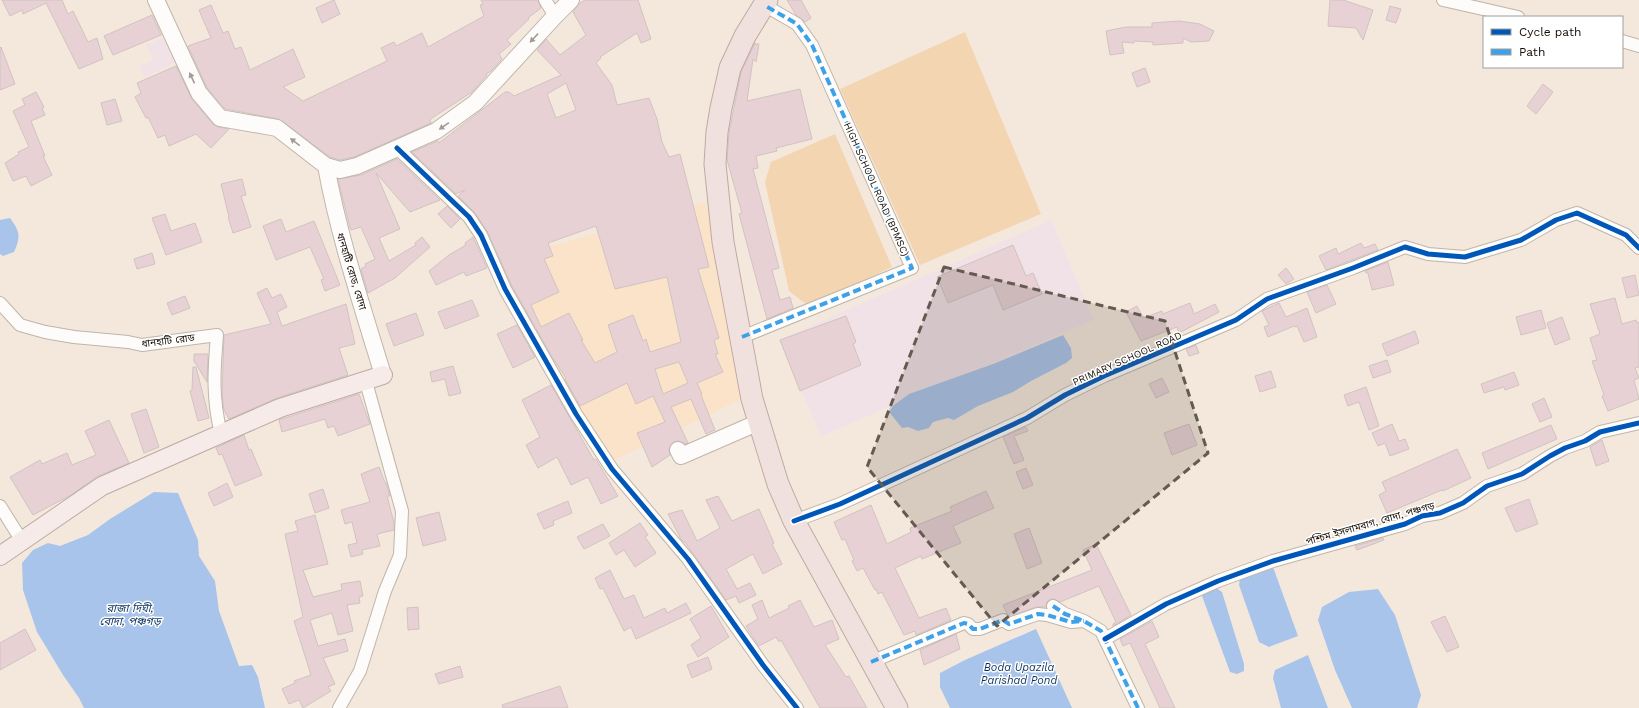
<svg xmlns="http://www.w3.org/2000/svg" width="1639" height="708" font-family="'Work Sans','Noto Sans Bengali',sans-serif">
  <rect width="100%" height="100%" fill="#f4e8dc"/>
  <path fill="#fae3c9" d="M705 202 724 263 748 396 602 466 598 456 574 426 488 268 552 246Z"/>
  <path fill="#f0e2e7" d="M163 38 175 63 145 77 140 66 154 60 146 45Z
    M1051 220 1094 320 821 436 779 340Z"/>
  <path fill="#f4d5b2" d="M965 32 1041 214 920 265 840 89Z
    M835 134 892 267 840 292 807 305 789 291 765 182 771 162Z"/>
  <path fill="#a8c4eb" d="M10 218C20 232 21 236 14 252L3 256 0 254V220Z
    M1063 335 1071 348 1072 358 1066 363 1031 381 1013 392 978 406 954 420 948 418 933 422 929 428 918 431 908 427 902 428 889 412 894 405 909 394 993 364Z
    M154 492 178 493 198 540 199 556 215 581 219 611 239 666 252 665 258 677 265 708H84L79 698 63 675 37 632 23 590 22 563 33 550 48 543 60 546 88 535 110 519Z
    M1273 567 1298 636 1269 647 1259 642 1239 585 1240 578Z
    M1215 587 1222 592 1244 664V671L1237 674 1230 672 1202 596 1205 590Z
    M1378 589 1395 615 1421 695 1417 708H1352L1335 670 1318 620 1322 607 1349 592Z
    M1036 629 1072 708H950L940 687V673L965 660Z
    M1308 655 1328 708H1281L1273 678 1275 670Z"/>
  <path fill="#e8d1d4" stroke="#d0c3c1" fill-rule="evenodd" d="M2 0H62L68 14 73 11 88 42 97 38 103 59 79 69 46 3 23 14 22 10 10 16Z
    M334 0 340 14 322 23 316 8Z
    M481 0H538L541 8 528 18 529 19 507 40 511 44 499 54 502 59 491 71 486 74 487 75 472 92 432 118 430 120 431 123 354 157 340 160 330 157 279 119 225 109 207 88 188 46 211 38 199 10 211 5 223 33 228 31 235 49 241 47 250 70 293 49 305 77 283 87 303 101 387 61 381 48 394 42 396 46 422 33 428 47 484 16 480 5 483 4Z
    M585 0H638L651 39 641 43 637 33 600 57 601 58 596 63 612 85 617 105 649 98 657 119 662 142 669 157 680 154 709 267 698 269 719 338 714 340 718 354H715L723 372 697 383 702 394 701 395 715 430 706 434 691 399 671 407 688 443 685 444 679 441 673 442 669 449 670 455 652 467 637 433 665 422 653 396 636 404 627 383 580 406 565 379 566 378 552 357 512 286 487 231 474 212 458 196 465 190 456 194 412 152 438 141 439 143 505 92H509L514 96 561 75 537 50 546 39 560 55 586 35 573 12 580 3ZM566 83 576 110 556 118 547 94ZM596 226 615 289 667 277 681 342 650 352 646 339 643 341 633 315 608 325 617 352 595 363 581 340H583L569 313 541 327 531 305 559 292 544 259 553 256 548 243ZM679 362 688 383 663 394 655 369Z
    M787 0H801L811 18 805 22 796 15Z
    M1330 0H1343L1373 10 1363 40 1356 28 1328 26Z
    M1390 6 1401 9 1396 23 1386 20Z
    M152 15 161 35 113 55 104 36Z
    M1179 21 1200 24 1214 31 1209 41 1191 42 1183 38V43L1153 45V42L1134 41V43L1122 42 1124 53 1110 55 1106 31 1126 27H1152V23Z
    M755 43V44H759L756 62 753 59 747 101 800 89 812 139 776 148 777 151 756 156 758 168 753 169 779 268 772 270 780 300 790 297 793 308 767 319 739 214 742 213 727 160 729 133 741 72Z
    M1 47 15 84 0 90V48Z
    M176 66 192 99 213 124 218 127 229 129 211 148 196 134 169 146 165 135 158 138 148 117 146 118 135 97 141 93 137 83Z
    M1145 68 1150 82 1137 87 1132 73Z
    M1543 84 1553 92 1536 114 1527 106Z
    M36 92 44 107 42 108 45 115 31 121 45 156H43L52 175 31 186 26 176 13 181 5 163 19 154 18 152 29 147 13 111 25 105 22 99Z
    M115 99 122 121 107 125 101 103Z
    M397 159 440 200 410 212 376 173 400 229 379 238 389 261 416 245 415 243 422 237 430 247 395 278 368 293 361 269 366 266 365 264 375 259 361 227 351 230 350 228 338 179 361 175Z
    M242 179 246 195 241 196 251 227 233 233 228 217H229L221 184Z
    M447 206 460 219 451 228 438 214Z
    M165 214 171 231 195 223 202 242 166 255 152 218Z
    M281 219 286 232 314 221 340 285 325 291 321 280 324 279 310 247 276 260 263 226Z
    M473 237 487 268 466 276 464 272 436 285 429 271 449 255 466 245 465 243Z
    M1361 243 1364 248 1375 244 1378 250 1326 270 1319 256 1336 248 1338 254Z
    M1013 245 1026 276 1033 273 1042 294 1003 310 993 285 948 303 937 277Z
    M152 253 155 264 137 269 134 259Z
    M1388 262 1394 285 1372 290 1368 273H1366L1365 271Z
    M1286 268 1294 279 1286 284 1278 275Z
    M1635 275 1639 295 1627 298 1622 278Z
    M1327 285 1336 304 1316 313 1307 292Z
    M267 288 272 298 281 294 287 307 277 312 282 326 346 304 355 344 339 348 348 375 277 398 229 419 224 410 222 395 224 335 271 324 257 293Z
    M185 296 190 308 172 315 167 303Z
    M1615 298 1622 324 1636 320 1637 323 1639 322V367L1635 368 1639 378 1634 380 1639 399 1608 411 1602 396 1604 395 1592 361 1597 360 1590 338 1600 334 1590 304Z
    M472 300 479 316 445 329 438 312Z
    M1190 303 1194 314 1215 304 1219 312 1179 333 1177 327 1141 341 1126 312 1137 306 1143 318 1162 311 1163 314Z
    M1279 303 1286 317 1307 308 1317 337 1304 342 1297 326 1294 327V326L1268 337 1264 327 1269 325 1262 311Z
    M1541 310 1546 328 1521 335 1516 317Z
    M416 313 424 335 394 346 386 324Z
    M846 316 856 342 853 344 861 365 800 391 780 340Z
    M1562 317 1570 339 1555 345 1547 323Z
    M517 325 535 357 513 368 497 334Z
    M1415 331 1419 343 1387 356 1382 344Z
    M1196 345 1199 353 1189 356 1186 349Z
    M194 354H208L207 382 194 361Z
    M1387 360 1391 372 1373 378 1369 366Z
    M453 366 461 393 449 396 445 379 432 382 430 372Z
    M193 367H196L209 418 198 421 190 391 192 390Z
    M1271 371 1276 387 1260 392 1255 376Z
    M1514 372 1519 385 1505 390 1504 387 1484 393 1481 384Z
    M1162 378 1169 392 1156 398 1149 384Z
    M551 385 594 460 596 459 618 496 601 504 588 477 571 485 557 457 538 468 526 445 540 437 522 400Z
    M1366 387 1379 426 1369 430 1359 402 1348 406 1344 395Z
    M359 394 370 424 338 436 334 426 328 428 325 419 282 432 279 420Z
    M1544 398 1552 417 1540 422 1532 404Z
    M146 409 159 447 144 453 131 414Z
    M109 420 129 463 98 476 71 495 33 515 10 477 40 460 42 464 67 453 72 465 96 455 85 431Z
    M1189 424 1197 445 1172 455 1164 433Z
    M1392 424 1399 441 1405 439 1409 449 1390 456 1385 443 1378 446 1372 433Z
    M1551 425 1557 439 1488 469 1482 453Z
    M1026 427 1028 431 1014 436 1024 460 1014 464 1003 437Z
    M244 435 249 450 251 449 262 475 235 486 222 454 219 455 216 448Z
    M1602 440 1609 461 1596 466 1590 447Z
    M1457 449 1471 478 1443 491 1442 490 1387 513 1379 495 1386 491 1382 482Z
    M379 467 385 483H386L390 496H387L394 523V530L377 534 380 546 362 550 363 554 351 557 348 545 357 543 352 522 345 524 341 510 370 502 361 474Z
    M1026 468 1033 485 1023 489 1016 472Z
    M227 483 233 497 214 506 208 493Z
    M323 489 329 508 315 513 309 494Z
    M986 491 994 508 953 526 961 543 922 559 921 556 895 568 919 618 946 608 951 620 916 635 915 631 904 635 882 592 878 594 876 589 875 590 863 568 857 571 852 561 854 560 845 539 842 540 834 522 871 505 887 544 911 532 910 528 952 511 950 507Z
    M718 496 732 521 759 509 774 543 772 544 782 564 763 574 753 554 726 569 737 589 750 583 756 595 739 603 736 596 726 600 685 542H684L681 539 668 514 682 510 697 541 720 528 706 500Z
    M1529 499 1538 524 1516 532 1505 508Z
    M568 501 572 513 553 521 554 525 544 529 537 514Z
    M439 512 446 540 423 546 416 518Z
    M315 515 328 564 303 570 313 597 342 590 341 584 360 581 363 596 359 597 360 603 347 605 353 631 338 635 332 613 310 620 318 646 345 639 348 651 323 658 335 684 328 687 331 691 303 708 299 700 289 704 282 689 295 683 294 681 311 675 294 621 303 617 285 534 298 531 295 521Z
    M640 523 648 535 645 537 656 553 635 567 624 550 616 555 609 543Z
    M603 524 610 536 584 549 577 537Z
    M1029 528 1042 563 1027 569 1014 534Z
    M1383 538 1384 540 1357 550 1355 546Z
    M1096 544 1131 615 1113 626V624L1116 622 1099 586 1060 602 1054 599H1050L1047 602 1046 607H1036L1010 616 1007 614 1003 605 1092 570 1083 550Z
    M610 570 624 599 634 595 644 618 665 608 667 613 686 603 691 613 636 639 631 627 624 631 603 588 600 589 595 578Z
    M762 600 769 618 789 608 788 606 800 600 814 627 832 620 839 639 825 645 846 677 849 676 867 708H820L781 640 779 642 776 637 759 646 746 626 758 619 752 605Z
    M711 606 729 637 698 657 691 645 701 638 690 619Z
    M418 607 419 629 408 630 407 608Z
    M1445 616 1459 647 1447 652 1431 622Z
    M1152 621 1159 637 1145 644 1175 708H1160L1130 643 1123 646 1120 639Z
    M25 629 36 650 0 670V643Z
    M956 634 960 649 924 665 920 650Z
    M708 657 712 669 692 678 687 665Z
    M460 666 463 677 439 684 435 674Z
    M560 686 568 708H503L502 705Z"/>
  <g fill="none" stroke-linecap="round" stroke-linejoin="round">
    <g stroke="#bfb5aa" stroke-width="14">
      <path id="street" d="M545 0 555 16
        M1443 0 1518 17
        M1622 41 1639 46
        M397 148 469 217 481 235 505 289 576 414 612 469 688 559 763 665 797 708
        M0 303 20 325 45 332 74 337 128 342 142 345 217 335C214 371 212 397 221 434
        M742 337 912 268 812 45 797 24 764 5
        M0 506 22 541
        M794 521 840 504 1027 418 1065 395 1104 376 1236 320 1267 299 1353 268 1405 247 1428 254 1465 257 1521 240 1556 220 1577 213 1626 235 1639 248
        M1053 606 1065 614 1084 621 1101 631 1138 708
        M1105 639 1166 604 1218 581 1273 561 1405 524 1422 516 1440 513 1463 503 1487 486 1522 474 1550 456 1565 448 1585 441 1600 432 1639 423
        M871 662 964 623 968 624 973 629H980L1003 620 1009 624 1038 614 1047 615 1071 622 1084 621
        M339 708 360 671 385 591 400 555 402 511 366 382"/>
    </g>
    <g stroke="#bfb5aa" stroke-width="18">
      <path id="secondary" d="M156 0 199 93 220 118 277 128 326 166 340 170 357 166 436 131 475 103 555 16 571 0
        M326 166C339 237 362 306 383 375
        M678 450 681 456 757 423"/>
    </g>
    <g stroke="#beaaa3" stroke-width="20">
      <path id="primary" d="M0 556 102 486 280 408 383 375"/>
    </g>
    <g stroke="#beaaa3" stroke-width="23">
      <path id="highway" d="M767 0 745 36 730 68 721 108 717 132 715 164 723 242 752 399 778 484 794 521 897 708"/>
    </g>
    <use href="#street" stroke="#fdfcfa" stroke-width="12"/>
    <use href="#secondary" stroke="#fdfcfa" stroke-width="16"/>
    <use href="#primary" stroke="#f6ebe9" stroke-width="18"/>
    <use href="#highway" stroke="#f0e1df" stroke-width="21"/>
    <path stroke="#3da1e9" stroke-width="4" stroke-dasharray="8 4" stroke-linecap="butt" d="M742 337 912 268 812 45 797 24 764 5
      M1053 606 1065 614 1084 621 1101 631 1138 708
      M871 662 964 623 968 624 973 629H980L1003 620 1009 624 1038 614 1047 615 1071 622 1084 621"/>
    <g stroke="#fff" stroke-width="8">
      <path id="cycleway" d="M397 148 469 217 481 235 505 289 576 414 612 469 688 559 763 665 797 708
        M794 521 840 504 1027 418 1065 395 1104 376 1236 320 1267 299 1353 268 1405 247 1428 254 1465 257 1521 240 1556 220 1577 213 1626 235 1639 248
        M1105 639 1166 604 1218 581 1273 561 1405 524 1422 516 1440 513 1463 503 1487 486 1522 474 1550 456 1565 448 1585 441 1600 432 1639 423"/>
    </g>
    <use href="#cycleway" stroke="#0057b8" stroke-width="5"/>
  </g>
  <defs><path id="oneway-solid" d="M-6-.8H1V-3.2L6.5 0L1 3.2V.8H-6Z"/></defs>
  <g fill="#a19c98">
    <use href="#oneway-solid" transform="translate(534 38) rotate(133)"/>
    <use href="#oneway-solid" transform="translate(192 78) rotate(-115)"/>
    <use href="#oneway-solid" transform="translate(444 126) rotate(145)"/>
    <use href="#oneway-solid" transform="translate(295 142) rotate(-142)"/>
  </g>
  <path fill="#645a50" fill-opacity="0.2" stroke="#645a50" stroke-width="3" stroke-dasharray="8 5" stroke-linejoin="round" d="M944 267 1165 321 1208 453 997 626 867 467Z"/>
  <g text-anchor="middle" stroke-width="3" stroke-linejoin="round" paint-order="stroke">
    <g font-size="10" fill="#160d04" stroke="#fff">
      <text transform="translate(877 189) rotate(66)" y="4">HIGH SCHOOL ROAD (BPMSC)</text>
      <text transform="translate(352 271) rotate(73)" y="4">ধানহাটি রোড, বোদা</text>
      <text transform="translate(168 340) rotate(-7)" y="4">ধানহাটি রোড</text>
      <text transform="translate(1127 358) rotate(-24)" y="4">PRIMARY SCHOOL ROAD</text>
      <text transform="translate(1370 523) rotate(-16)" y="4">পশ্চিম ইসলামবাগ, বোদা, পঞ্চগড়</text>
    </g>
    <g font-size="11" font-style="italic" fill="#092f5e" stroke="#fff">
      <text x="130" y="612">রাজা দিঘী,<tspan x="130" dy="13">বোদা, পঞ্চগড়</tspan></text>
      <text x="1019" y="671">Boda Upazila<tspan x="1019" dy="13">Parishad Pond</tspan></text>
    </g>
  </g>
  <rect x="1483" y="16" width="140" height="52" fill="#ffffff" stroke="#a29e9b"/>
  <rect x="1491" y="29" width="20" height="6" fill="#0057b8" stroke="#a29e9b"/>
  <text x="1519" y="36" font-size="12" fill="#160d04">Cycle path</text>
  <rect x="1491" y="49" width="20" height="6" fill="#3da1e9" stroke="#a29e9b"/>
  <text x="1519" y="56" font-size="12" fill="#160d04">Path</text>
</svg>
